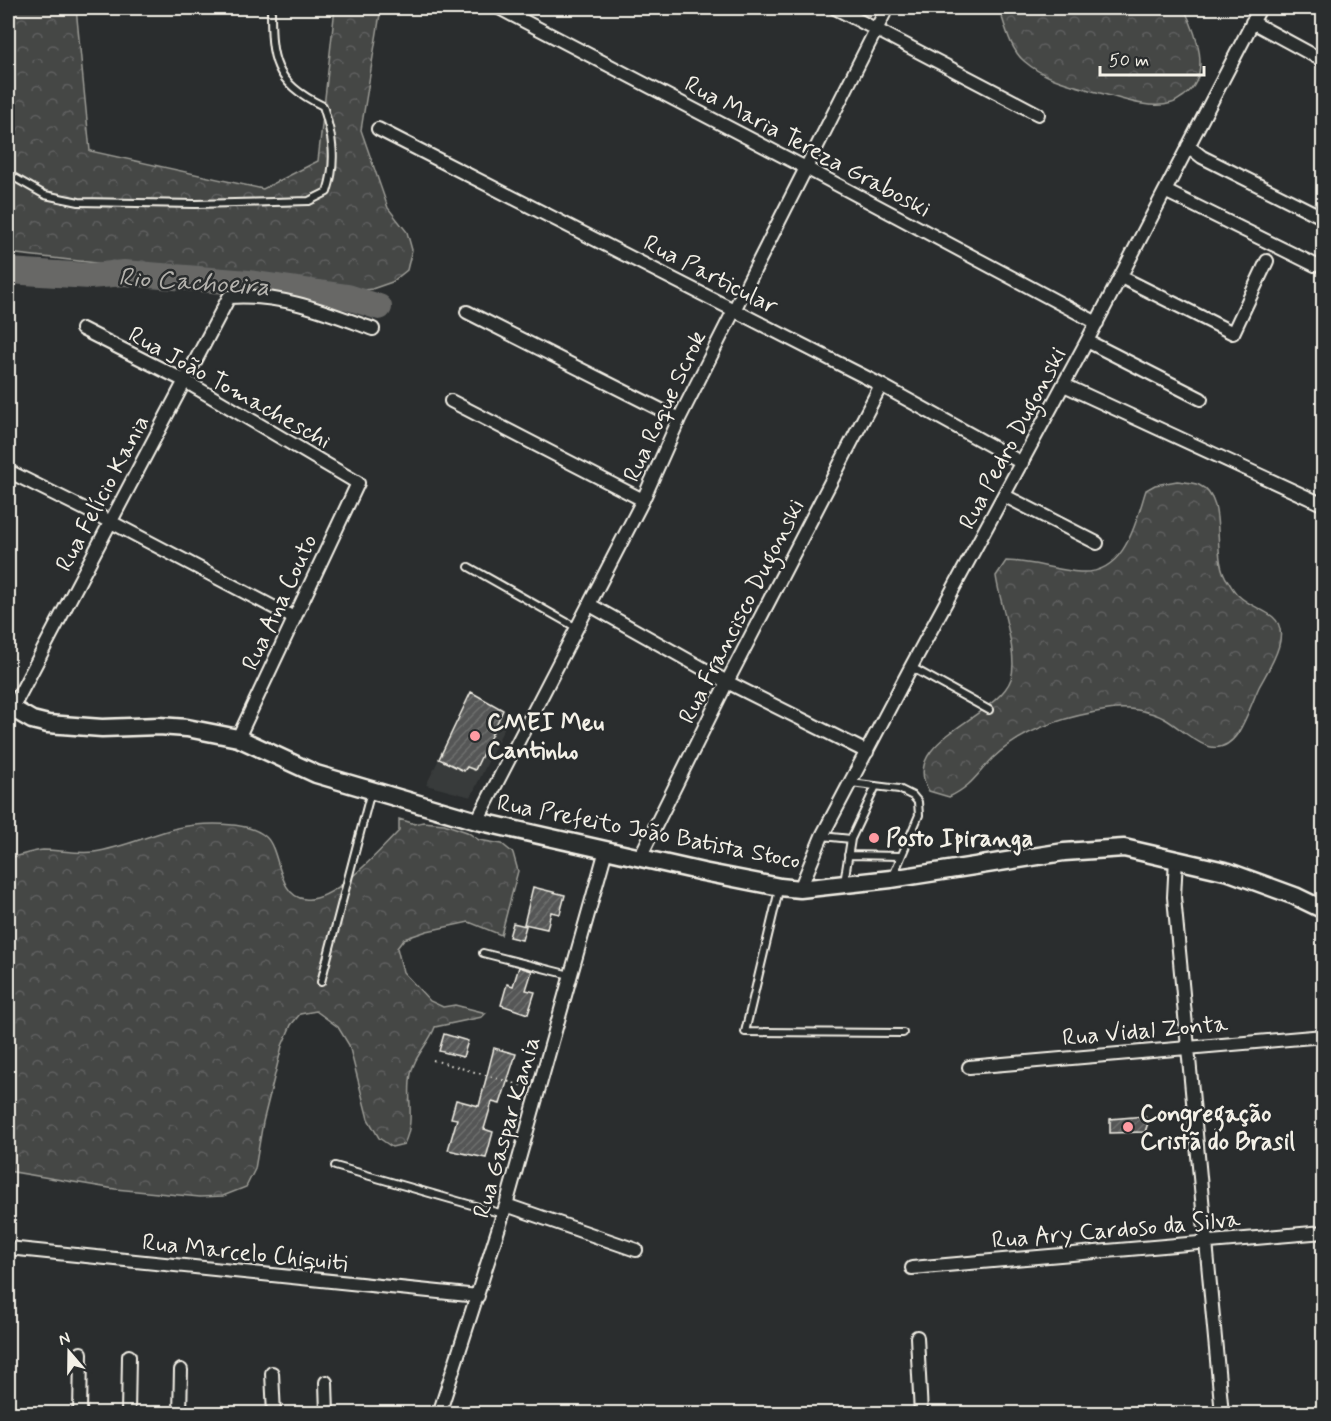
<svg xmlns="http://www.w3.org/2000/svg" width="1331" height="1421" font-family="Mynerve,sans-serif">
  <defs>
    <pattern id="forest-crowns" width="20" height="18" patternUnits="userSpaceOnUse" patternTransform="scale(1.5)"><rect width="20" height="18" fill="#444645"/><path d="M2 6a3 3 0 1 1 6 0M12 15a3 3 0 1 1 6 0" fill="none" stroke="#606160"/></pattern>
    <pattern id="building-hatch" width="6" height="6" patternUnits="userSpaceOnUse" patternTransform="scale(1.5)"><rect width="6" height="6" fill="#555756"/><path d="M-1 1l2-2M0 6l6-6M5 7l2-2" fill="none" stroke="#6e706e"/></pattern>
  </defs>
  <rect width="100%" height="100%" fill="#2a2d2e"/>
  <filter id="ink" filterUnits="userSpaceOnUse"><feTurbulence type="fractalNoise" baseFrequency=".0167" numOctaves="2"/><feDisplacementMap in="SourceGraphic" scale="12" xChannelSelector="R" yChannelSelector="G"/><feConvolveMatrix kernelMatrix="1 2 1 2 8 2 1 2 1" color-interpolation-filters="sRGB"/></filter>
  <g filter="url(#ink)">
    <path fill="#373a3a" d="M472 692 511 714 471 797 426 785Z"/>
    <path fill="url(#forest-crowns)" stroke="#9c9c96" stroke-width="1.5" d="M8 8H76L90 151 263 189 318 161 335 8H381L361 130 388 208 407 232 412 250 407 270 392 282 372 289 356 291 319 288 8 253Z
      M999 8H1184C1196 33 1213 75 1184 96 1180 98 1176 102 1172 103 1150 110 1122 99 1100 93 1073 85 1046 80 1024 61 1010 49 1005 25 999 8Z
      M1177 481C1184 482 1193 482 1199 485 1230 499 1209 557 1228 581 1231 586 1234 592 1239 596 1248 605 1263 609 1273 617 1293 634 1268 670 1259 687 1252 702 1247 719 1238 733 1215 767 1188 732 1165 719 1149 710 1127 707 1108 710 1067 716 1023 729 993 758 976 775 972 786 949 797L929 791C898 741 998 717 1011 679 1019 653 1000 605 996 576L1006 561C1031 561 1055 570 1080 572 1125 575 1135 524 1146 490L1155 485Z
      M399 819 415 824 423 822 444 824 467 832 479 840 502 844 513 853 518 871 501 935 469 922 427 931 404 939 397 948 403 972 430 1001 443 1007 455 1005 486 1013 482 1017 435 1027C429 1044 414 1056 411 1074 406 1098 416 1120 404 1144L392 1147 379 1138 368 1119 349 1045 338 1027 316 1011 300 1014 291 1025 282 1046 263 1122 255 1169 246 1187 223 1196 200 1197 115 1189 8 1171V858C19 856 32 851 43 850 60 850 77 854 94 852 123 848 149 835 177 828 199 823 248 820 266 837 281 851 277 896 305 899 334 903 380 850 399 831Z"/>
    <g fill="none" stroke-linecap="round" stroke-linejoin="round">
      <path stroke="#676866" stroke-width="26" d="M8 271 90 276 124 273 249 283 348 297 379 307"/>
    </g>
    <path fill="url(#building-hatch)" stroke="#f4f1e8" stroke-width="1.5" d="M471 692 503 710 475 770 467 767 464 771 439 759Z
      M533 887 565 895 560 914 551 912 547 929 524 924Z
      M513 923 526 926 522 940 509 937Z
      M519 967 532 971 526 990 535 992 528 1014 501 1005 507 984 513 986Z
      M444 1034 468 1041 463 1057 439 1051Z
      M494 1048 516 1054 500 1104 492 1102 484 1129 493 1132 486 1158 448 1150 457 1119 451 1118 456 1100 479 1106Z
      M1145 1116 1148 1123 1145 1132 1110 1133V1119Z"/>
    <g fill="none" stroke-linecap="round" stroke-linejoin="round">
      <g stroke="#f4f1e8" stroke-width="10">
        <path id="service" d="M8 174 45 195 79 202 196 204 309 201 327 192C337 161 333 137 323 106 273 82 271 59 271 8
          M469 567 577 628
          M911 667 989 710
          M851 783 899 789 913 796 918 802 919 815 893 876
          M822 836 851 839
          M848 855 901 856
          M844 883 851 839 876 786
          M779 890 745 1032 903 1033
          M483 953 570 975
          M321 982 371 791
          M335 1166 503 1214"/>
      </g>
      <g stroke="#f4f1e8" stroke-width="16">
        <path id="minor" d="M499 8 806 168 1097 323
          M835 8 1038 114
          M1252 22 1324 61
          M378 129 881 385 1022 463
          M1188 146 1202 157 1324 218
          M1165 191 1315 265
          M1121 277 1233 333 1267 261
          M467 312 679 419
          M82 329 185 381 358 483 238 738
          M1087 341 1201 399
          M1064 385 1324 505
          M451 401 643 500
          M8 471 111 522 294 618
          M1005 496 1097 543
          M590 605 727 682 867 752
          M12 709 229 297C280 293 326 312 373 329
          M477 821 643 500 679 419 887 8
          M640 857 727 682 881 385
          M1176 858 1174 897 1222 1414
          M800 889 822 836 911 667 1087 341 1260 8
          M969 1067 1324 1036
          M506 1205 636 1250
          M8 1248 478 1296
          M912 1268 1324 1232
          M917 1337 921 1414
          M272 1373 274 1414
          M326 1382 327 1414
          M80 1414 81 1353
          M128 1414 129 1356
          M180 1414 181 1370
          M439 1414 506 1205 606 850"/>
      </g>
      <g stroke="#f4f1e8" stroke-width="21">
        <path id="secondary" d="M8 706 32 720 48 724 102 728 159 726 187 728 238 738 316 774 477 821 703 872 780 887 800 889 891 879 1064 852 1124 848 1229 872 1295 896 1324 910"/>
      </g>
      <path stroke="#f4f1e8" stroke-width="2" stroke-dasharray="1.5 4.5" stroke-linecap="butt" d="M433 1060 527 1087"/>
      <use href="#service" stroke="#2a2d2e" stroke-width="6"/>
      <use href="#minor" stroke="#2a2d2e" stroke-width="12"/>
      <use href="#secondary" stroke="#2a2d2e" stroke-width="16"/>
    </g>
  </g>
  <g fill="#ff9aa2" stroke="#2a2d2e" stroke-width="2">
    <circle cx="475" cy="736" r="6"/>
    <circle cx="874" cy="838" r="6"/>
    <circle cx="1128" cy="1127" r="6"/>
  </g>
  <g text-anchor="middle" stroke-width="5" stroke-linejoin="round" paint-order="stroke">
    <g font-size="24" fill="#f4f1e8" stroke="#2a2d2e">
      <text transform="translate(808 146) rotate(28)" y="8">Rua Maria Tereza Graboski</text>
      <text transform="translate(711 274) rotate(27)" y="8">Rua Particular</text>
      <text transform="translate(230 387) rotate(29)" y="8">Rua João Tomacheschi</text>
      <text transform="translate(664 406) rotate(-65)" y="8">Rua Roque Scrok</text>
      <text transform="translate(1012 438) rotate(-62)" y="8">Rua Pedro Dugonski</text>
      <text transform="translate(102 493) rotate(-62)" y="8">Rua Felício Kania</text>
      <text transform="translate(279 602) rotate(-65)" y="8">Rua Ana Couto</text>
      <text transform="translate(741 611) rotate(-63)" y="8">Rua Francisco Dugonski</text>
      <text transform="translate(649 831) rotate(11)" y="8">Rua Prefeito João Batista Stoco</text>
      <text transform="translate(1145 1030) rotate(-5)" y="8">Rua Vidal Zonta</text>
      <text transform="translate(506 1127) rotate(-74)" y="8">Rua Gaspar Kania</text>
      <text transform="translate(1116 1229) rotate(-5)" y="8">Rua Ary Cardoso da Silva</text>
      <text transform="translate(245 1252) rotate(6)" y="8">Rua Marcelo Chiquiti</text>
    </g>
    <g font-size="24" font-weight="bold" fill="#f4f1e8" stroke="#2a2d2e" text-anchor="start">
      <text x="487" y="730">CMEI Meu<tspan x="487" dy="28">Cantinho</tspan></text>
      <text x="886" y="846">Posto Ipiranga</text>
      <text x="1140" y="1121">Congregação<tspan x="1140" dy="28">Cristã do Brasil</tspan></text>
    </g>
    <g font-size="26" font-style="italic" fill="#b5b3ae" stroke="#2a2d2e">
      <text transform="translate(194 281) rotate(4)" y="9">Rio Cachoeira</text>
    </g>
  </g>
  <rect width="1331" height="1421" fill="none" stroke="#2a2d2e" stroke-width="30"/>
  <rect x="15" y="15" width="1301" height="1391" fill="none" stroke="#f4f1e8" stroke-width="2" filter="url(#ink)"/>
  <g transform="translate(69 1352) rotate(340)" stroke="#2a2d2e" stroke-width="4.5" paint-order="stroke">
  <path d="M0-4.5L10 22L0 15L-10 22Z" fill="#f4f1e8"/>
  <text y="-9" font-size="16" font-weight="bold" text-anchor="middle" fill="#f4f1e8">N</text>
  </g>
  <path d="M1100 66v9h104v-9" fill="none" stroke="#f4f1e8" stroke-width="3"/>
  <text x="1109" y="66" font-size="18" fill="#f4f1e8" stroke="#2a2d2e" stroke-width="4.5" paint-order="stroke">50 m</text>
</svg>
